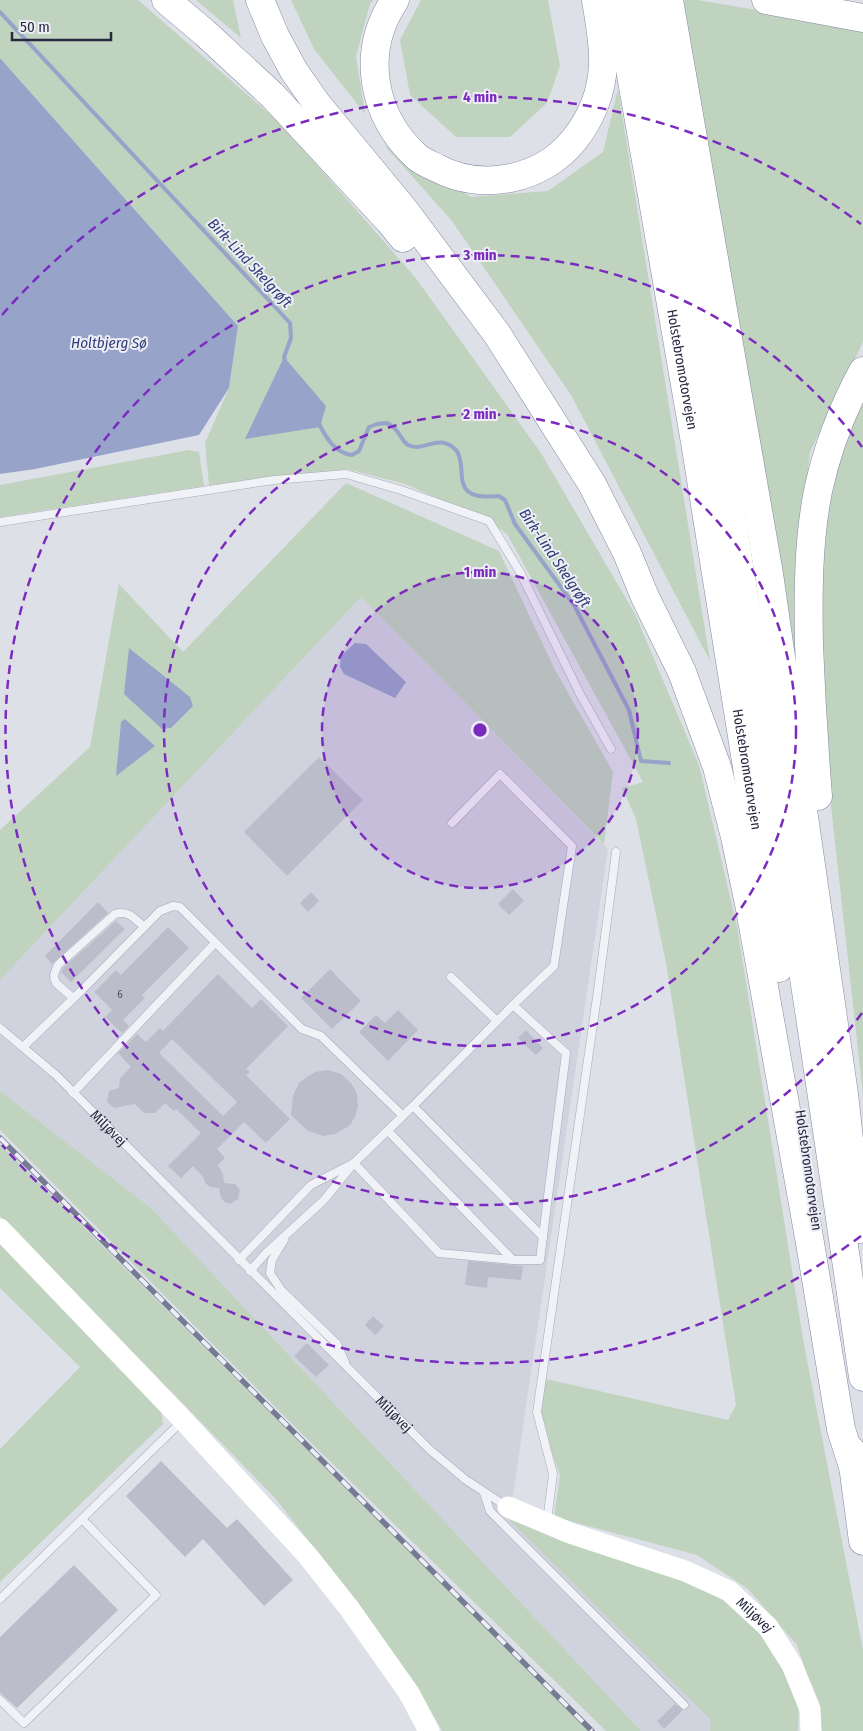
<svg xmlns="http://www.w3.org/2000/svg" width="863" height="1731" font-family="'Fira Sans Condensed',sans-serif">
  <rect width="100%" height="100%" fill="#dee0e8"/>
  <path fill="#d0d2de" d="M361 597 608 849 513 1495 503 1514 712 1720 710 1731H641L151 1208 0 1091V980Z"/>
  <path fill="#bfd3bf" d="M0 0H138L280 123 415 277 541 453 635 614 699 765 737 926 803 1339 863 1650V1731H818L817 1705 797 1645 748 1589 697 1555 554 1517 560 1475 537 1412 546 1379 728 1420 736 1405 666 963 636 819 622 788 643 782 507 534 489 521 405 484 347 469 209 485 205 443 229 388 238 326 0 58Z
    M196 0H233L241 38Z
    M291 0H373L370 4 356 56 365 114 314 49Z
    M421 0H548L560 66 547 103 510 137H456L410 95 400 40Z
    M681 0H698L863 28V342L810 452 798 568 800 683Z
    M618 89 710 661 571 395 452 221 384 145 471 197 548 191 603 152Z
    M863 393V1095L823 734 817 581 835 461Z
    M189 450 199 452 204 486 0 517V485Z
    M346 483 499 551 554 668 613 772 604 844 361 597 0 980V830L90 747 119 584 183 652Z
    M0 1091 151 1208 641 1731H606L298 1430 0 1130Z
    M0 1144 590 1731H442L422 1696 356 1601 275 1498 0 1216Z
    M0 1240 161 1410 163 1424 0 1582V1449L80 1367 0 1288Z
    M503 1514 734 1597 777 1651 799 1703 798 1731H710L711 1720Z"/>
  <path fill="#98a3ca" d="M0 58 238 326 229 388 199 435 35 469 0 474Z
    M284 357 326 406 320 427 245 439Z
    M355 643 366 644 406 682 395 698 344 674 340 667 341 656Z
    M129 648 190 697 193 706 171 728 162 729 124 694Z
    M125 719 155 746 116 776 121 722Z"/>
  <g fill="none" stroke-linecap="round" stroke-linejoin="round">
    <path stroke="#98a3ca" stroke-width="4" d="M0 12 290 323 291 338 284 357 285 360
      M319 424C327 439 335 453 352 455L359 451 369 427 377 424 387 423C390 425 394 427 396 430 401 435 402 441 408 445 425 453 438 432 456 450 459 453 459 456 460 460 462 468 461 476 463 483 467 499 487 497 499 496L505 500 515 524 574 605 629 710 641 761 669 763"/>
  </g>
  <path fill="#bbbdcb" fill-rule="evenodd" d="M319 757 363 800 287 876 244 832Z
    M513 889 524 901 509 915 498 904Z
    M311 892 319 901 308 912 300 903Z
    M98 902 108 913 52 964 45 956Z
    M116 921 125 929 71 982 61 972 63 968Z
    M168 927 189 948 142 995 145 998 123 1020 129 1026 122 1033 105 1017 112 1010 94 992 116 970 121 975Z
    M330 969 361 1001 332 1029 301 998Z
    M218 974 252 1008 261 999 288 1026 246 1069 250 1072 246 1075 290 1119 266 1143 244 1122 217 1149 225 1158 218 1165 223 1174 224 1183 235 1184 240 1190 238 1199 230 1204 225 1202 221 1198 219 1188 211 1187 206 1184 203 1177 193 1166 181 1178 168 1166 201 1133 176 1109 174 1111 165 1103 155 1113H144L135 1104 114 1108 107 1102 109 1091 119 1088 120 1078 131 1067 118 1053 137 1034 146 1042 160 1028 163 1031ZM172 1039 237 1102 223 1116 159 1053Z
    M398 1010 418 1030 388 1061 359 1032 376 1015 385 1023Z
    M526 1030 543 1048 536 1055 518 1038Z
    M328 1070 341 1074 351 1083 357 1094 358 1106 355 1117 349 1126 335 1134 324 1136 308 1131 291 1115 293 1095 299 1083 304 1079 315 1072Z
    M468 1261 523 1266 521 1280 488 1277 487 1288 465 1285Z
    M373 1316 384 1326 375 1335 365 1325Z
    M307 1343 329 1365 316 1377 294 1356Z
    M161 1461 227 1528 237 1519 293 1580 264 1606 203 1539 185 1557 126 1496Z
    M74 1565 118 1610 17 1708 0 1693V1637Z
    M675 1704 683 1710 664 1729 657 1721Z"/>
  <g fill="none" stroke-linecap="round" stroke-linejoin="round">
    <g stroke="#a7a9b6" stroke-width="9">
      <g id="lane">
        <path d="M0 522 274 480 346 474 401 490 489 521 520 572 580 694 611 749"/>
        <path d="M451 977 497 1021"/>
        <path d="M73 998 56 983C52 976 55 972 58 965L115 914C128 910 134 918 143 926"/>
        <path id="s1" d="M0 1028 56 1075 429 1449 466 1480 506 1506"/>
        <path d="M23 1047 83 989 160 911 173 906 180 907 302 1029 321 1036 403 1116"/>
        <path d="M73 1093 215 943"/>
        <path d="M413 1106 543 1237"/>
        <path d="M388 1131 513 1260"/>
        <path d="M284 1240 272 1260 270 1273 281 1290 337 1344 345 1362"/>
        <path d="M239 1260 311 1185 354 1163 413 1106 513 1005 554 966 572 846 500 774 452 823"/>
        <path d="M250 1271 266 1253 324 1200 354 1163 439 1253 513 1260H540L566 1053 513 1005"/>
        <path d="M484 1493 490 1511 684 1705"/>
        <path d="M547 1521 553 1474 537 1412 598 990 616 852"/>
        <path d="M0 1599 181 1422"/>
        <path d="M0 1700 24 1723 156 1595 82 1519"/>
      </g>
    </g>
    <g stroke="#8589a0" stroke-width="29">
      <g id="highway">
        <path d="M166 0 205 33 272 95 390 222 403 238"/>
        <path d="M260 0 275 36 294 71 317 104 405 211 497 334 592 484 627 553 645 597 682 672 717 767 735 837 750 909 810 1243 841 1429 853 1467"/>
        <path d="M395 0C360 52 372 116 417 157 423 162 431 165 437 168 482 192 542 180 574 140 591 119 602 92 603 64 604 47 599 18 596 0"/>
        <path id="s3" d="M618 0 695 442 779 968"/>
        <path d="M642 0C725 458 797 917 863 1377"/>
        <path d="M669 0 769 574 844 1094 859 1229"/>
        <path d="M766 0 863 18"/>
        <path d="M818 796C814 746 811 696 809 645 808 594 808 542 818 491 827 449 843 408 863 371"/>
        <path d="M851 1450 863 1541"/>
      </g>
    </g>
    <use href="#lane" stroke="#f1f2f7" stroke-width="8"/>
    <g stroke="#fff" stroke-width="21">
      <path d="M0 1229 183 1420 307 1555 349 1608 409 1693 429 1731"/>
      <path id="s2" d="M508 1507 570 1533 685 1571 729 1591 768 1627 792 1665 810 1709 811 1731"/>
    </g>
    <use href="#highway" stroke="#fff" stroke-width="28"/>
    <g stroke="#777a93" stroke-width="5.5">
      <path id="rail" d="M0 1138 592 1731"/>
    </g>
    <use href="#rail" stroke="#eeeff6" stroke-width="4" stroke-dasharray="11" stroke-linecap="butt"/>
  </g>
  <circle cx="480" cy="730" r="158" fill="#7b2cbf" fill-opacity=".12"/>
  <g fill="none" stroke="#7b2cbf" stroke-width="2.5" stroke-dasharray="9 6">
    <circle cx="480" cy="730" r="158"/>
    <circle cx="480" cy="730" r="316"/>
    <path d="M862 1013A475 475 0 1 1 862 447"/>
    <path d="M861 1236A633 633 0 0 1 2 1145M2 315A633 633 0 0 1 861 224"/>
  </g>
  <g text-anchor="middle" stroke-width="4" stroke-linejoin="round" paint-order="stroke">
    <g font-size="11" fill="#4c4e63">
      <text x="120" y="998">6</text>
    </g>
    <g font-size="14" fill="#272940" stroke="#eeeff6">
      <text dy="5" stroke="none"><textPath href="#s3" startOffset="375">Holstebromotorvejen</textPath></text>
      <text dy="5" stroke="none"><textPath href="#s3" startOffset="780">Holstebromotorvejen</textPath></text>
      <text dy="5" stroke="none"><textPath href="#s1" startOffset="148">Miljøvej</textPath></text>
      <text transform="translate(809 1170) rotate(82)" y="5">Holstebromotorvejen</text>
      <text dy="5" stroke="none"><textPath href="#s1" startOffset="552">Miljøvej</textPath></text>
      <text dy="5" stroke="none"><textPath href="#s2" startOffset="272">Miljøvej</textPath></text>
    </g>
    <g font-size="15" font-style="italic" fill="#2f3d75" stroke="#eeeff6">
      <text transform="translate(250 263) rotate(47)" y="5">Birk-Lind Skelgrøft</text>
      <text x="109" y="348">Holtbjerg Sø</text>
      <text transform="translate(555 558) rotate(56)" y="5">Birk-Lind Skelgrøft</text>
    </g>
  </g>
  <circle cx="480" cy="730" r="8" fill="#7b2cbf" stroke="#eeeff6" stroke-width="2.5"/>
  <g font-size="15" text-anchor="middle" font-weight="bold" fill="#7b2cbf" stroke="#eeeff6" stroke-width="4" stroke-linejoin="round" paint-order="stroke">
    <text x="480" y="102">4 min</text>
    <text x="480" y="260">3 min</text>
    <text x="480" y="419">2 min</text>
    <text x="480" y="577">1 min</text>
  </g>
  <path d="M12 32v8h99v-8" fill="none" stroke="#272940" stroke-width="2.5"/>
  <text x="20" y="32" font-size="15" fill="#272940" stroke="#eeeff6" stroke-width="4" paint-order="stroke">50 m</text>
</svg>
